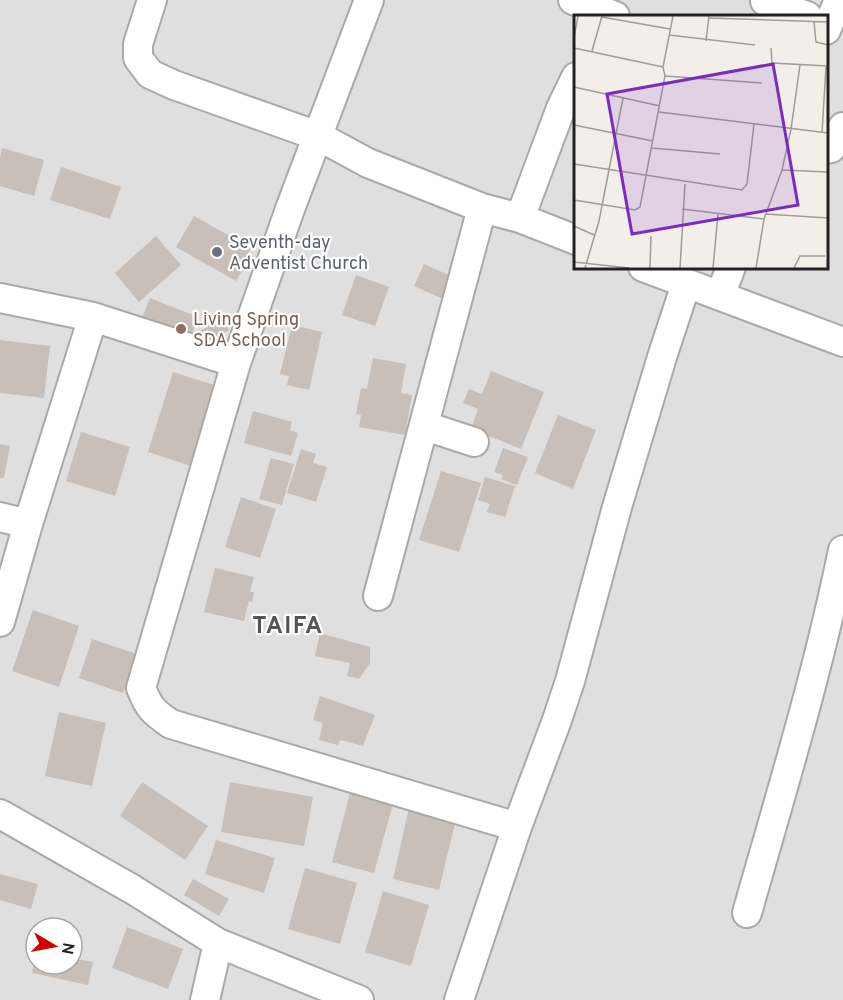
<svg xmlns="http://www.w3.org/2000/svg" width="843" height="1000" font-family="Overpass,sans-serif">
  <rect width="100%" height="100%" fill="#f2efe9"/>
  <path fill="#e0dfdf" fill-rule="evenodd" d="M0 0H843V1000H0ZM576 16H826V267H576ZM36 928H72V964H36Z"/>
  <path fill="#c7bfb8" d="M2 148 44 160 34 196 0 186V157Z
    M61 167 121 187 110 219 50 200Z
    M194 216 251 248 247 255 250 257 236 281 176 247Z
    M156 236 181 265 139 302 115 273Z
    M424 264 453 277 443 299 414 286Z
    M356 275 389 287 375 326 342 315Z
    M150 298 198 317 189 342 140 323Z
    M221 318 229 330 202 347 194 335Z
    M292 325 322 332 309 390 287 385 289 376 280 374Z
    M0 340 50 346 44 398 0 393Z
    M373 358 406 364 401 393 412 395 405 435 359 427 361 415 356 414 361 388 367 389Z
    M491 371 544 392 521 449 471 429 478 409 463 403 469 389 482 394Z
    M173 372 217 386 191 466 148 452Z
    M253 411 292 422 290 430 298 433 291 456 244 443Z
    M558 415 596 430 573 489 535 473Z
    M81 432 130 447 115 496 66 481Z
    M0 444 10 446 4 478H0Z
    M503 448 528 457 517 485 501 479 503 475 494 472Z
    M301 449 316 454 313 463 327 467 316 502 287 493Z
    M271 458 294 464 282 505 259 499Z
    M441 471 481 483 459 552 419 540Z
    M485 477 515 486 505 517 487 512 490 504 478 500Z
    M241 497 276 509 260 558 225 547Z
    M215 568 254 577 250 592H254L252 602 249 601 244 621 204 612Z
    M33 610 79 626 59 687 12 671Z
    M320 633 370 647V663L359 679 347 676 350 663 315 656Z
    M92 639 137 654 123 693 79 678Z
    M320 696 375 715 363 746 340 740 338 745 319 740 323 723 313 720Z
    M59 712 106 723 92 786 45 776Z
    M142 782 208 826 185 860 120 816Z
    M230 782 313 797 304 846 221 832Z
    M350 793 393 804 374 873 332 862Z
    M409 808 456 819 439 890 393 879Z
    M216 840 275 858 264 893 205 874Z
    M305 868 357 883 340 944 288 929Z
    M0 874 38 884 31 909 0 900Z
    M193 879 229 899 219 916 184 895Z
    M383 891 429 905 411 966 365 952Z
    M127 927 183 949 168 989 112 968Z
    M72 958 93 962 88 985 32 973 34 964H72Z"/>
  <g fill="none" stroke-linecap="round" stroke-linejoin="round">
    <g stroke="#a9a9a9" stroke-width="32">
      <path id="minor" d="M152 0 138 44V58L150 74 174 85 318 136 368 163 482 208 520 218 576 240
        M369 0 290 209 236 363 141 688C149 708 153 712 171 724L517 827
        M573 0 615 16
        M765 1 807 16
        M826 30 839 0
        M826 149 831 148 843 127
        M520 218 561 108 576 77
        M643 267 843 342
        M720 296 731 267
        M0 298 93 317 236 363
        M425 426 474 442
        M0 517 28 524
        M378 596 482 208
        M0 622 28 524 93 317
        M0 814 132 889 218 943 359 1000
        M747 913C781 793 818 673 843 550
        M205 1000 218 943
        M459 1000 517 827 557 720 570 681 617 507 662 357 686 284"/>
    </g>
    <use href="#minor" stroke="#fff" stroke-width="28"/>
  </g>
  <circle fill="#6b7280" stroke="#fff" stroke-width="2" cx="217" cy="252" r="6"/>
  <circle fill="#8d6e63" stroke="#fff" stroke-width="2" cx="181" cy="329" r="6"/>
  <g text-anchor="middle" stroke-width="4.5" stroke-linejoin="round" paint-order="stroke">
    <g font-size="18" fill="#5b616d" stroke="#fff" text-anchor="start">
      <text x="229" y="248">Seventh-day<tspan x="229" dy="21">Adventist Church</tspan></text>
    </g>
    <g font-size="18" fill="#785e54" stroke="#fff" text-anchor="start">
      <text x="193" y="325">Living Spring<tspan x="193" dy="21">SDA School</tspan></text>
    </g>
    <g font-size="24" font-weight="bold" letter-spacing="1.5" fill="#555" stroke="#fff">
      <text x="288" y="633">TAIFA</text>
    </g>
  </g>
  <g transform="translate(574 15)">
    <rect width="254" height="254" fill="#f2efe9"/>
    <path fill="none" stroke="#9f9d99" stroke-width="1.5" d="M28 2 96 14M135 3 254 7M240 7 242 27 254 30M95 20 181 30M0 22 4 1M132 26 135 1M0 33 89 52M197 33 198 48 254 51M18 36 28 1M91 61 188 68M0 72 86 91M85 97 254 118M0 110 79 126M248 118 252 51M78 133 146 139M0 149 168 175 173 169 180 109M208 155 254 157M0 185 61 195 66 192 91 61 89 52 99 1M108 194 190 204M192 199 254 203M0 211 20 220M0 247 55 253M11 253 25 206 49 83M76 253 77 221M106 253 111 169M139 253 144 199M182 253 190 204 208 155 217 114 226 50M220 253 226 241H251"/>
    <path fill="#7b2cbf" fill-opacity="0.15" stroke="#7b2cbf" stroke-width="3" d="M199 49 224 190 58 219 33 79Z"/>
    <rect width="254" height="254" fill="none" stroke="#222" stroke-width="3"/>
  </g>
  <g transform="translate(54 946) rotate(100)"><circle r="28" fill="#ffffff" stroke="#a7a7a7" stroke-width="1.5"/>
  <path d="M0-4.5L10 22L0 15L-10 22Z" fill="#d40000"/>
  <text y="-9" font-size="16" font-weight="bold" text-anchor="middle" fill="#222222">N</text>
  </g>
</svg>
